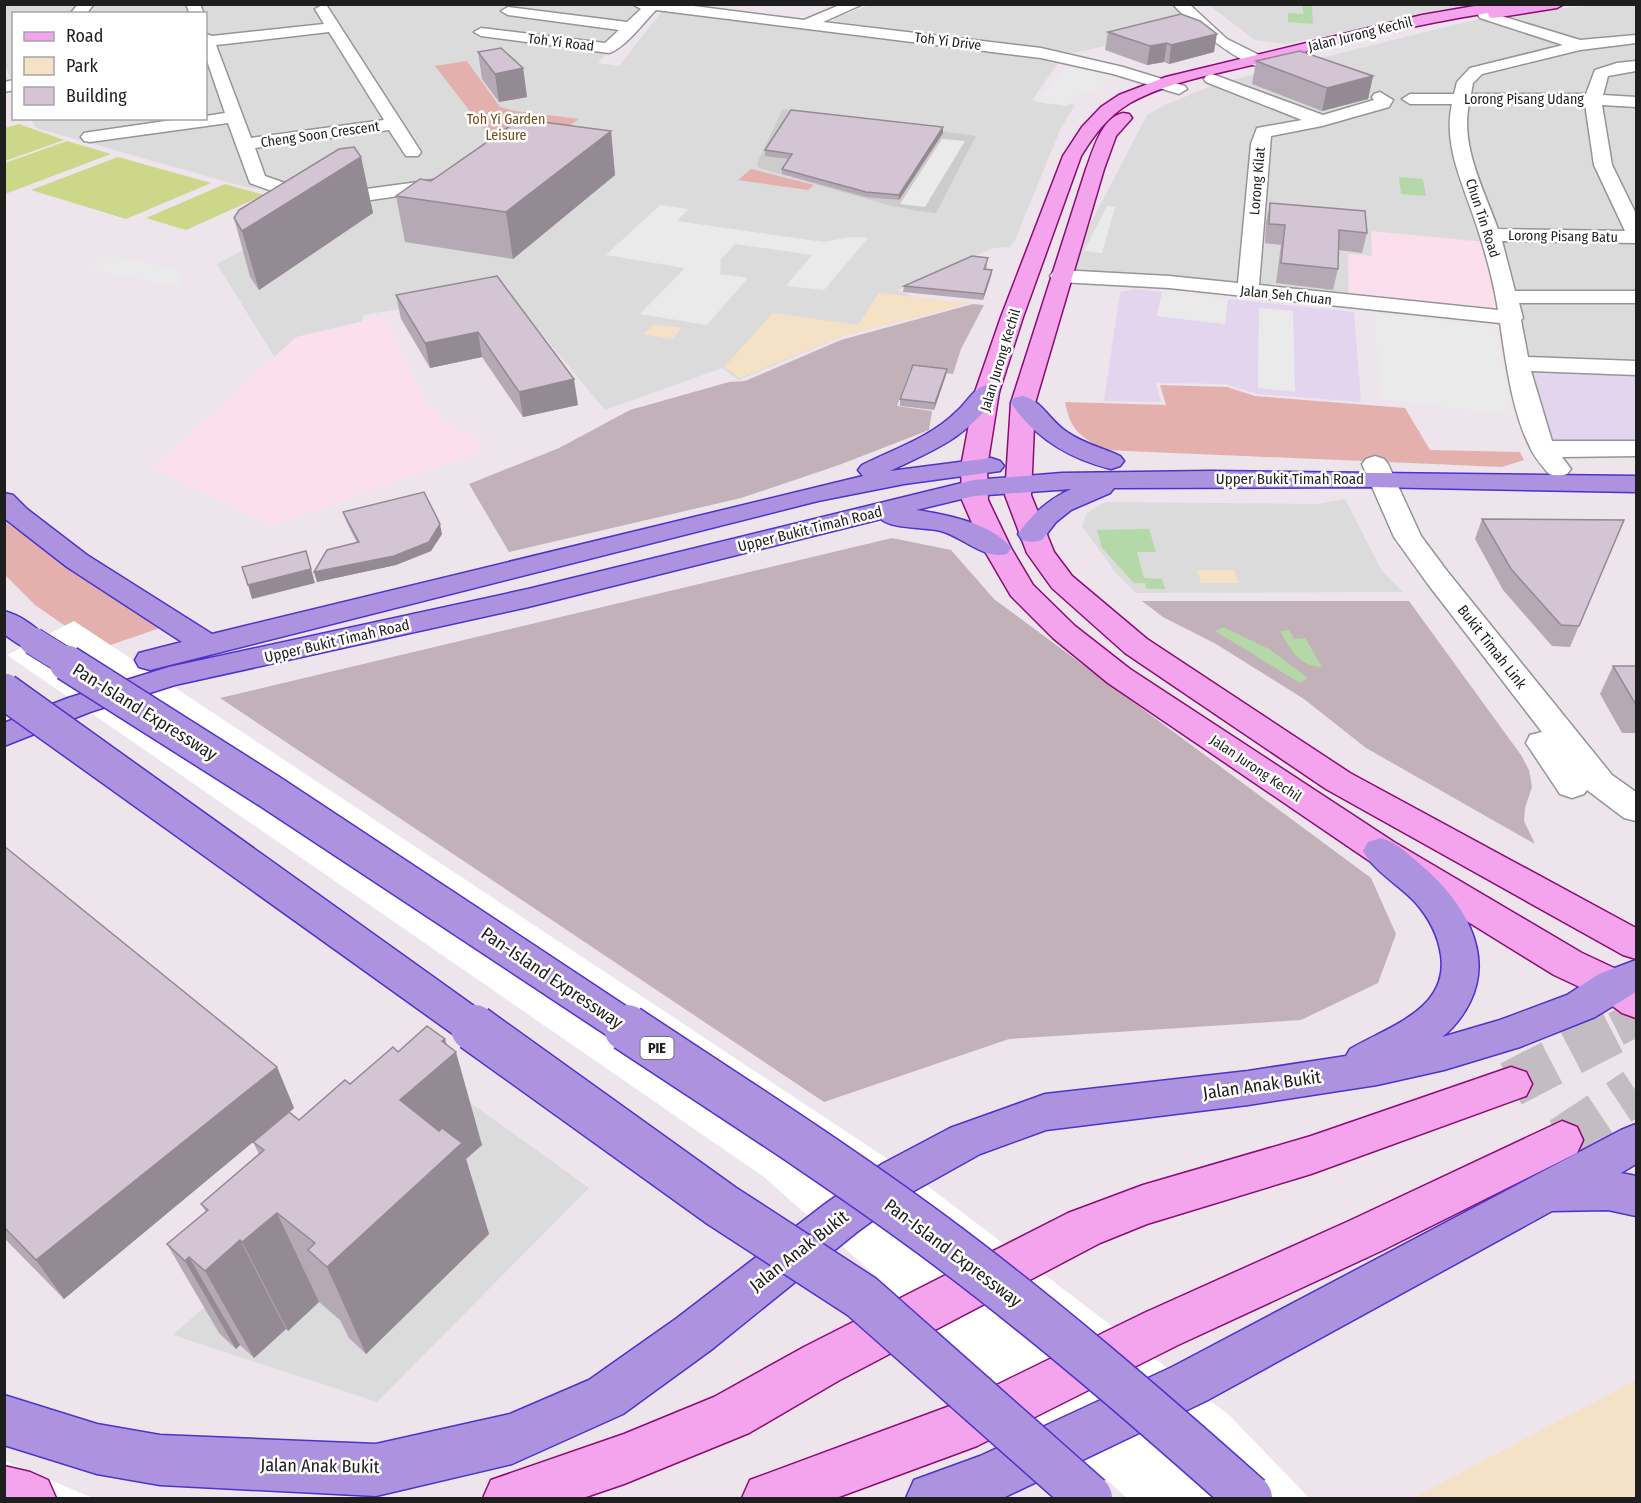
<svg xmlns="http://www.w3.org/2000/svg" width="1641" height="1503" font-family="'Fira Sans Condensed',sans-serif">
  <rect width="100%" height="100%" fill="#eee4ec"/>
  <path fill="#dbdbdc" d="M654 4 598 63 619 66 662 11 995 52 1059 62 1032 100 1075 105 1061 128 1015 240 1010 247 993 248 898 290 942 309 840 337 739 380 722 368 605 410 506 291 364 315 350 346 275 358 217 264 321 208 476 188 475 173 346 192 249 188 36 128 31 119 206 118V14H14L13 84 5 65V5Z
    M1171 4 1194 27 1073 53 833 21 835 18 870 5Z
    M1209 5H1471L1287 44 1255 40Z
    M1597 5H1636V359L1510 356 1500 312 1371 231 1373 256 1348 254 1349 297 1081 271 1069 265 1147 115 1165 105 1216 84 1494 15Z
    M1345 499 1382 571 1403 592 1136 593 1116 573 1082 526 1087 513 1105 502 1317 504Z
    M450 1088 589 1188 377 1402 173 1335Z"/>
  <path fill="#e3d5ed" d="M1135 289 1162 292 1157 316 1224 324 1228 299 1354 312 1361 402 1257 394 1226 384 1156 383 1161 402 1104 401 1120 292Z
    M1526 362 1636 365V446L1554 445Z"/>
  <path fill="#fcdfed" d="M1371 231 1485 242 1500 312 1349 297 1348 254 1372 256Z
    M385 316 427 405 462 434 472 431 485 450 272 526 153 468 296 337Z"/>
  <path fill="#ccc" d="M783 109 976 136 936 213 918 211 888 205 759 168 757 163Z"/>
  <path fill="#c2b1b9" d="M973 304 984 305 961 349 953 374 910 370 897 406 932 411 929 430 839 465 741 498 509 552 469 484 559 448 630 410 729 382 745 381 841 340Z
    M892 538 951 550 994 599 1371 878 1396 934 1378 983 1301 1020 1009 1039 824 1102 220 698Z
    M1142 601H1409L1521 755 1529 770 1532 787 1525 808 1524 821 1535 844 1366 748 1304 699 1216 644 1163 617Z"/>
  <path fill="#e4b0ae" d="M467 61 500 107 515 111 579 119 536 150 495 144 435 66Z
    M751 169 814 185 808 190 738 180Z
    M1160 385 1227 387 1255 396 1405 408 1430 450 1520 452 1524 460 1502 467 1104 450C1079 435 1071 431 1065 402L1166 405Z
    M4 521 160 628 99 649 35 605 5 575Z"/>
  <path fill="#f5e1c5" d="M879 293 972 303 839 337 740 378 724 367 773 313 858 325Z
    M654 324 682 328 672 339 643 334Z
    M1197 570H1234L1239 583H1201Z
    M1636 1380V1498H1413Z"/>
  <path fill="#ccd789" d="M19 124 64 140 5 161V128Z
    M67 141 111 154 5 194V163Z
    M118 157 211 183 126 219 31 190Z
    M225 184 264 195 186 230 146 218Z"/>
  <path fill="#eaeaea" d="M1065 69 1092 71 1110 77 1097 93 1078 94 1067 106 1036 102Z
    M942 139 965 141 925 207 900 204Z
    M660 205 688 209 677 221 824 242 851 237 868 238 824 290 786 286 812 255 735 244 721 259 720 274 748 278 707 325 640 314 685 268 606 255Z
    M1107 206 1115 207 1102 253 1084 251Z
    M109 256 179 269 182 287 89 269Z
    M1162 292 1228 299 1225 324 1157 316Z
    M1259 308 1293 311 1295 392 1258 388Z
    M1375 313 1494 327 1513 415 1380 399Z"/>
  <path fill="#b4d8a8" d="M1303 5H1312L1313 24 1288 22V13L1303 14Z
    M1399 177 1423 179 1426 196 1401 194Z
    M1149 529 1156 552H1137L1144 578 1162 579 1165 589H1147L1145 583H1134L1102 548 1097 530Z
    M1223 627 1269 649 1308 678 1300 683 1215 631Z
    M1289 630 1294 639 1305 638 1322 667C1298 666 1291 650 1280 631Z"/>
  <path fill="#fff" d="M74 621 921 1181 1229 1415 1309 1498H1127L764 1177 7 655Z
    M5 1461 93 1498H5Z"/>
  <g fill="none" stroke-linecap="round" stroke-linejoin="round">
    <path stroke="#c4bcc3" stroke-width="35" stroke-dasharray="35 17" stroke-linecap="butt" d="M1616 1029 1636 1019"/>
    <path stroke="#c4bcc3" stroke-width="46" stroke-dasharray="46 22" stroke-linecap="butt" d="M1511 1084 1619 1028
      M1562 1140 1636 1091"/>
    <g stroke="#959595" stroke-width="3">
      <path id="minor" d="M78 4H94L86 14H70Z
        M186 4H200L204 14H190Z
        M632 4H678L804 20 842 4H863L823 22 1041 48 1123 67 1185 86 1187 89 1179 94 1113 74 1041 58 656 10C645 21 624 49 609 53L481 36 474 32 481 28 605 43 619 30 508 15 501 11 508 7 627 22 641 9Z
        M1173 4H1189L1227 39 1275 63 1277 66 1275 69C1251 75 1188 23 1173 4Z
        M322 5 327 6 421 152 418 156H406L389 130 255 148 265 176 307 191 329 194 448 178 455 180 457 184 455 188 329 206 296 200 250 183 228 123 90 142 84 141 81 137 84 133 90 132 186 118H206V116L225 113 206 58V34L212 36 324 24 315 9ZM329 32 384 120 251 138 216 45Z
        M1485 11 1580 40 1636 35V43L1580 50 1482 74 1473 83 1471 94H1586L1595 70 1617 63 1636 61V71L1608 76 1603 95 1636 97V107L1602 105 1612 165 1636 214V243L1502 241 1515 291H1636V303H1519L1523 318 1521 320 1528 357 1636 361V375L1531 371 1552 441H1636V456L1562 457 1571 469 1567 474 1558 477 1549 474C1542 466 1534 457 1530 447 1512 412 1506 362 1500 323L1169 288 1060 282 1053 280 1050 276 1053 272 1060 270 1169 276 1238 283 1251 144 1257 128 1302 120 1206 82 1204 79 1206 76 1212 74 1323 115 1374 100 1372 97 1374 94 1380 92 1393 100 1389 107 1322 126 1271 136 1259 285 1498 310C1494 284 1487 258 1479 233 1467 192 1442 148 1452 104H1410L1402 99 1410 94H1454L1457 82 1470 68 1563 45 1480 18 1478 15 1480 12ZM1469 104H1585L1594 165 1625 231 1498 229C1484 190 1460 146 1469 104Z
        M14 80V90L4 92V82Z
        M1375 456 1384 459 1388 464 1421 536 1447 571 1612 775 1636 792V821L1624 818 1587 790 1584 794 1572 798 1560 794 1526 743 1530 735 1542 732 1427 583 1394 537 1362 464 1366 459Z"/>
    </g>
    <g stroke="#8b0c73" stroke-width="3">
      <path id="major" d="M1486 4H1564L1557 8 1494 18 1489 17 1488 13C1411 25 1336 44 1260 63 1217 74 1169 81 1130 103 1108 116 1094 135 1081 156L1023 317 999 392 987 467 988 500 1011 548 1033 585 1075 626 1130 669 1394 842 1582 953 1627 974 1636 981V1018L1622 1013 1599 996 1554 975 1368 860 1108 683 1053 638 1011 596 983 548 962 500 961 467 975 392 1001 317 1063 156 1082 127 1101 107 1119 95 1166 77 1422 15Z
        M1123 113 1129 114 1132 118 1116 136 1104 169 1035 403 1031 495 1054 552 1072 576 1147 639 1350 773 1636 928V959L1623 955 1326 789 1125 653 1052 588 1027 553 1005 495 1011 403 1086 169C1093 151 1101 118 1123 113Z
        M1511 1067 1526 1072 1532 1084 1526 1096 1311 1174 1147 1224 1100 1243 838 1381 749 1433 624 1484 583 1498H483L491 1480 624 1434 714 1397 804 1347 1068 1213 1143 1185 1311 1136Z
        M1562 1121 1577 1127 1583 1140 1577 1153 1381 1251 1178 1345 977 1446 836 1498H742L750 1480 966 1400 1144 1313 1349 1221Z
        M4 1466 30 1472 48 1480 56 1498H4Z"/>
    </g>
    <g stroke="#4d33cb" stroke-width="3">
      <path id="highway" d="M987 385 995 387 999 392C967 438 938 448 890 471L991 458 1000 461 1004 466 1000 471 904 484 818 501 150 670 139 667 135 660 139 653 182 642 67 567 4 518V493L13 495 27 509 87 555 212 634 863 476 858 470 862 465C894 449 931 437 956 412 967 403 973 388 987 385Z
        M1023 396C1041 400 1051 422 1067 432 1082 443 1103 448 1120 456L1124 461 1120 466 1111 469C1070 459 1035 438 1011 403L1014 398Z
        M1210 471 1636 476V492L1370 487 1114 488 1110 493 1071 510 1056 522 1042 540 1032 542 1022 540 1018 534C1032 514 1049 499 1071 489L974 496 916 510C944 514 994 524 1011 548L1007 554C984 560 963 537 941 531 925 527 891 529 881 519L528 607 175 685 90 712 4 746V723L68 698 169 667 528 589 974 480 1062 473Z
        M4 611C20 615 39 628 48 641L44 648C26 652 18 644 4 634Z
        M1381 838C1398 843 1409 855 1422 866 1461 899 1495 951 1470 1002 1463 1016 1454 1028 1442 1037L1500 1020 1567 995 1599 974 1636 960V992L1595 1017 1520 1047 1444 1070 1377 1085 1248 1105 1046 1130 980 1154 912 1192 857 1232 711 1350 623 1414 512 1464 376 1496 160 1485 97 1474 4 1445V1395L97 1424 160 1435 376 1444 510 1414 589 1380 677 1318 825 1204 882 1164 950 1128 1045 1094 1248 1071 1346 1056 1350 1049C1387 1027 1449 1010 1441 955 1438 934 1429 918 1415 902 1399 885 1375 872 1363 851L1368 842Z
        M1636 1124V1164L1621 1173 1636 1176V1216L1608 1210 1552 1211 1206 1401 1005 1497 906 1498 914 1480 980 1456 1172 1367 1621 1130Z"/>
    </g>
    <use href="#minor" fill="#fff" fill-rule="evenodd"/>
    <use href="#major" fill="#f4a3ed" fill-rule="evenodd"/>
    <use href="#highway" fill="#ac92df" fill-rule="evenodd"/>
    <g stroke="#4d33cb" stroke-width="29" stroke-linecap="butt">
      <path id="highway-bridge-far2" d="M33 641 70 664"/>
    </g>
    <g stroke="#4d33cb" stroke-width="38" stroke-linecap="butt">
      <path id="highway-bridge-far1" d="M67 663 269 791 629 1029
        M4 691 476 1029"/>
    </g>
    <g stroke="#4d33cb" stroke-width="49" stroke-linecap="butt">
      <path id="highway-bridge" d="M474 1028 722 1206 862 1297 1089 1498
        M627 1028C730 1096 835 1163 935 1237 1044 1318 1147 1407 1249 1498"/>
    </g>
    <use href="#highway-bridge-far2" stroke="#ac92df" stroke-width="27"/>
    <use href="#highway-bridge-far1" stroke="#ac92df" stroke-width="35"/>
    <use href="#highway-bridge" stroke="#ac92df" stroke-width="46"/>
  </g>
  <path fill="#b5a9b6" d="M1108 32 1214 52 1169 64 1164 62 1147 65 1105 50Z
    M478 52 523 68 527 97 499 102 482 79Z
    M1256 61 1373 76 1368 99 1322 111 1252 84Z
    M943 127V133L899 200 866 197 782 174V169L788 159 765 156V150Z
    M611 131 615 175 513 259 405 242 396 196 431 181Z
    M361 157 373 213 259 290 250 277 234 218Z
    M1270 203 1367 233 1362 253 1338 250V269L1333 290 1276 283 1281 245 1265 243 1266 222Z
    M987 264 986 270H992L991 276 983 300 903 292 904 286Z
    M497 276 578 405 523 417 482 357 430 368 401 319 396 295Z
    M947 369 946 375 934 410 900 406V399Z
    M343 512 442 534 431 551 396 565 317 582 314 572 357 543 346 521Z
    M1482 519 1624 520 1570 647 1552 646 1503 590 1475 539Z
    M1613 666H1636V733H1622L1600 694Z
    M4 846 277 1067 294 1108 289 1113 299 1120 350 1084 398 1052 447 1045 482 1145 466 1159 489 1234 366 1354 349 1338 340 1320 319 1302 288 1331 286 1329 254 1358 240 1345 236 1349 219 1333 167 1244 206 1212 201 1204 259 1154 253 1142 283 1117 64 1299 4 1238Z"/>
  <path fill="#948a94" d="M1217 34 1214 52 1169 64 1171 45Z
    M1167 43 1164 62 1147 65 1150 46Z
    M523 68 527 97 499 102 495 74Z
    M1373 76 1368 99 1322 111 1327 88Z
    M943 127V133L899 200V195Z
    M611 131 615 175 513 259 506 212Z
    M361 157 373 213 259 290 242 231Z
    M992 270 991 276 983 300 984 294Z
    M478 332 482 357 430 368 425 343Z
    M947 369 946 375 934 410 935 403Z
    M574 379 578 405 523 417 519 392Z
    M440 524 442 534 431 551 396 565 317 582 314 572Z
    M306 551 315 583 252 599 248 585Z
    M445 1039 450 1056 456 1052 482 1145 466 1159 489 1234 366 1354 327 1267 400 1100 442 1041Z
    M277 1067 294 1108 64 1299 36 1260Z
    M277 1213 319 1302 288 1331 242 1242Z
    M240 1240 286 1329 254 1358 205 1271Z
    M189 1257 240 1345 236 1349 185 1261Z"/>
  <path fill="#d3c5d4" stroke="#948a94" stroke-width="1.5" d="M1181 14 1200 21 1217 34 1171 45 1167 43 1150 46 1108 32Z
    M501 48 523 68 495 74 478 52Z
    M1300 51 1373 76 1327 88 1256 61Z
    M791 110 943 127 899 195 866 192 782 169 792 154 765 150Z
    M520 119 611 131 506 212 396 196 420 179 431 181Z
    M354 147 361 157 242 231 234 218 239 210 339 149Z
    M1270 203 1365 211 1367 233 1339 230 1338 269 1281 263 1285 225 1269 224Z
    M972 256 988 258 984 269 992 270 984 294 904 286Z
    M497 276 574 379 519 392 478 332 425 343 396 295Z
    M913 365 947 369 935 403 900 399Z
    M424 492 440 524 429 542 394 556 314 572 327 550 359 542 343 512Z
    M1482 519 1624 520 1579 626 1561 625 1511 569Z
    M306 551 311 569 248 585 242 567Z
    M1613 666H1636V705Z
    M4 846 277 1067 36 1260 4 1227Z
    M427 1026 445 1039 442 1041 456 1052 400 1100 439 1131 442 1128 462 1143 327 1267 308 1250 315 1243 277 1213 242 1242 240 1240 205 1271 189 1257 185 1261 167 1244 208 1210 201 1204 264 1150 253 1142 289 1112 299 1120 345 1080 350 1084 393 1047 398 1052Z"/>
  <g text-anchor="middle" stroke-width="5" stroke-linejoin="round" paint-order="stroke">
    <g font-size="14" fill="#1e1e1e" stroke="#fff">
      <text transform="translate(1360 34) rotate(-14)" y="5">Jalan Jurong Kechil</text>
      <text transform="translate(948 41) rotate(7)" y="5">Toh Yi Drive</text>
      <text transform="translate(561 42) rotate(7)" y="5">Toh Yi Road</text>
      <text x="1524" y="104">Lorong Pisang Udang</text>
      <text transform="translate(320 134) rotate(-8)" y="5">Cheng Soon Crescent</text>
      <text transform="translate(1257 181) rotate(-85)" y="5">Lorong Kilat</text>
      <text transform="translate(1483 218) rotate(72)" y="5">Chun Tin Road</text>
      <text transform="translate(1563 236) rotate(1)" y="5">Lorong Pisang Batu</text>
      <text transform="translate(1286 295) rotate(6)" y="5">Jalan Seh Chuan</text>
      <text transform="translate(1000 360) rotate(-73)" y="5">Jalan Jurong Kechil</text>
      <text transform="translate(1256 768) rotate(34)" y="5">Jalan Jurong Kechil</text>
    </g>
    <g font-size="14" fill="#734d14" stroke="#fff">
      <text x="506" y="124">Toh Yi Garden<tspan x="506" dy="16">Leisure</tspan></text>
    </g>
    <rect fill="#fff" stroke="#626262" stroke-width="1.5" x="640.5" y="1037" width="33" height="22" rx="4.5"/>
    <g font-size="14" font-weight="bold" fill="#1e1e1e">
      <text x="657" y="1053">PIE</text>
    </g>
    <g font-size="15" fill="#1e1e1e" stroke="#fff">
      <text x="1290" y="484">Upper Bukit Timah Road</text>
      <text transform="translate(810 529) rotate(-14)" y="5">Upper Bukit Timah Road</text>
      <text transform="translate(337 641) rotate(-13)" y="5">Upper Bukit Timah Road</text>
      <text transform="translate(1492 647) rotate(52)" y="5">Bukit Timah Link</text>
    </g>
    <g font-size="18" fill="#1e1e1e" stroke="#fff">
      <text transform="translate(145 712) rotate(32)" y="6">Pan-Island Expressway</text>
      <text transform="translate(552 978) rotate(34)" y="6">Pan-Island Expressway</text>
      <text transform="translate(1262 1085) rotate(-8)" y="6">Jalan Anak Bukit</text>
      <text transform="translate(799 1251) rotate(-38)" y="6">Jalan Anak Bukit</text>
      <text transform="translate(953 1253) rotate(37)" y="6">Pan-Island Expressway</text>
      <text transform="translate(320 1466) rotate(1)" y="6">Jalan Anak Bukit</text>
    </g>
  </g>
  <rect width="1641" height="1503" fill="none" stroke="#1e1e1e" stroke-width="12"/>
  <rect x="12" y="12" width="195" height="108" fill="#ffffff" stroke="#a5a5a5" stroke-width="1.5"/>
  <rect x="24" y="32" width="30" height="9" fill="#f4a3ed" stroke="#a5a5a5" stroke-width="1.5"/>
  <text x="66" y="42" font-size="18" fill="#1e1e1e">Road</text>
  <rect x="24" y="57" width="30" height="18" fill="#f5e1c5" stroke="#a5a5a5" stroke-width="1.5"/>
  <text x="66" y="72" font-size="18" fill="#1e1e1e">Park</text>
  <rect x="24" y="87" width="30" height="18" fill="#d3c5d4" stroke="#a5a5a5" stroke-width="1.5"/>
  <text x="66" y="102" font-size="18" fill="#1e1e1e">Building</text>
</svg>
